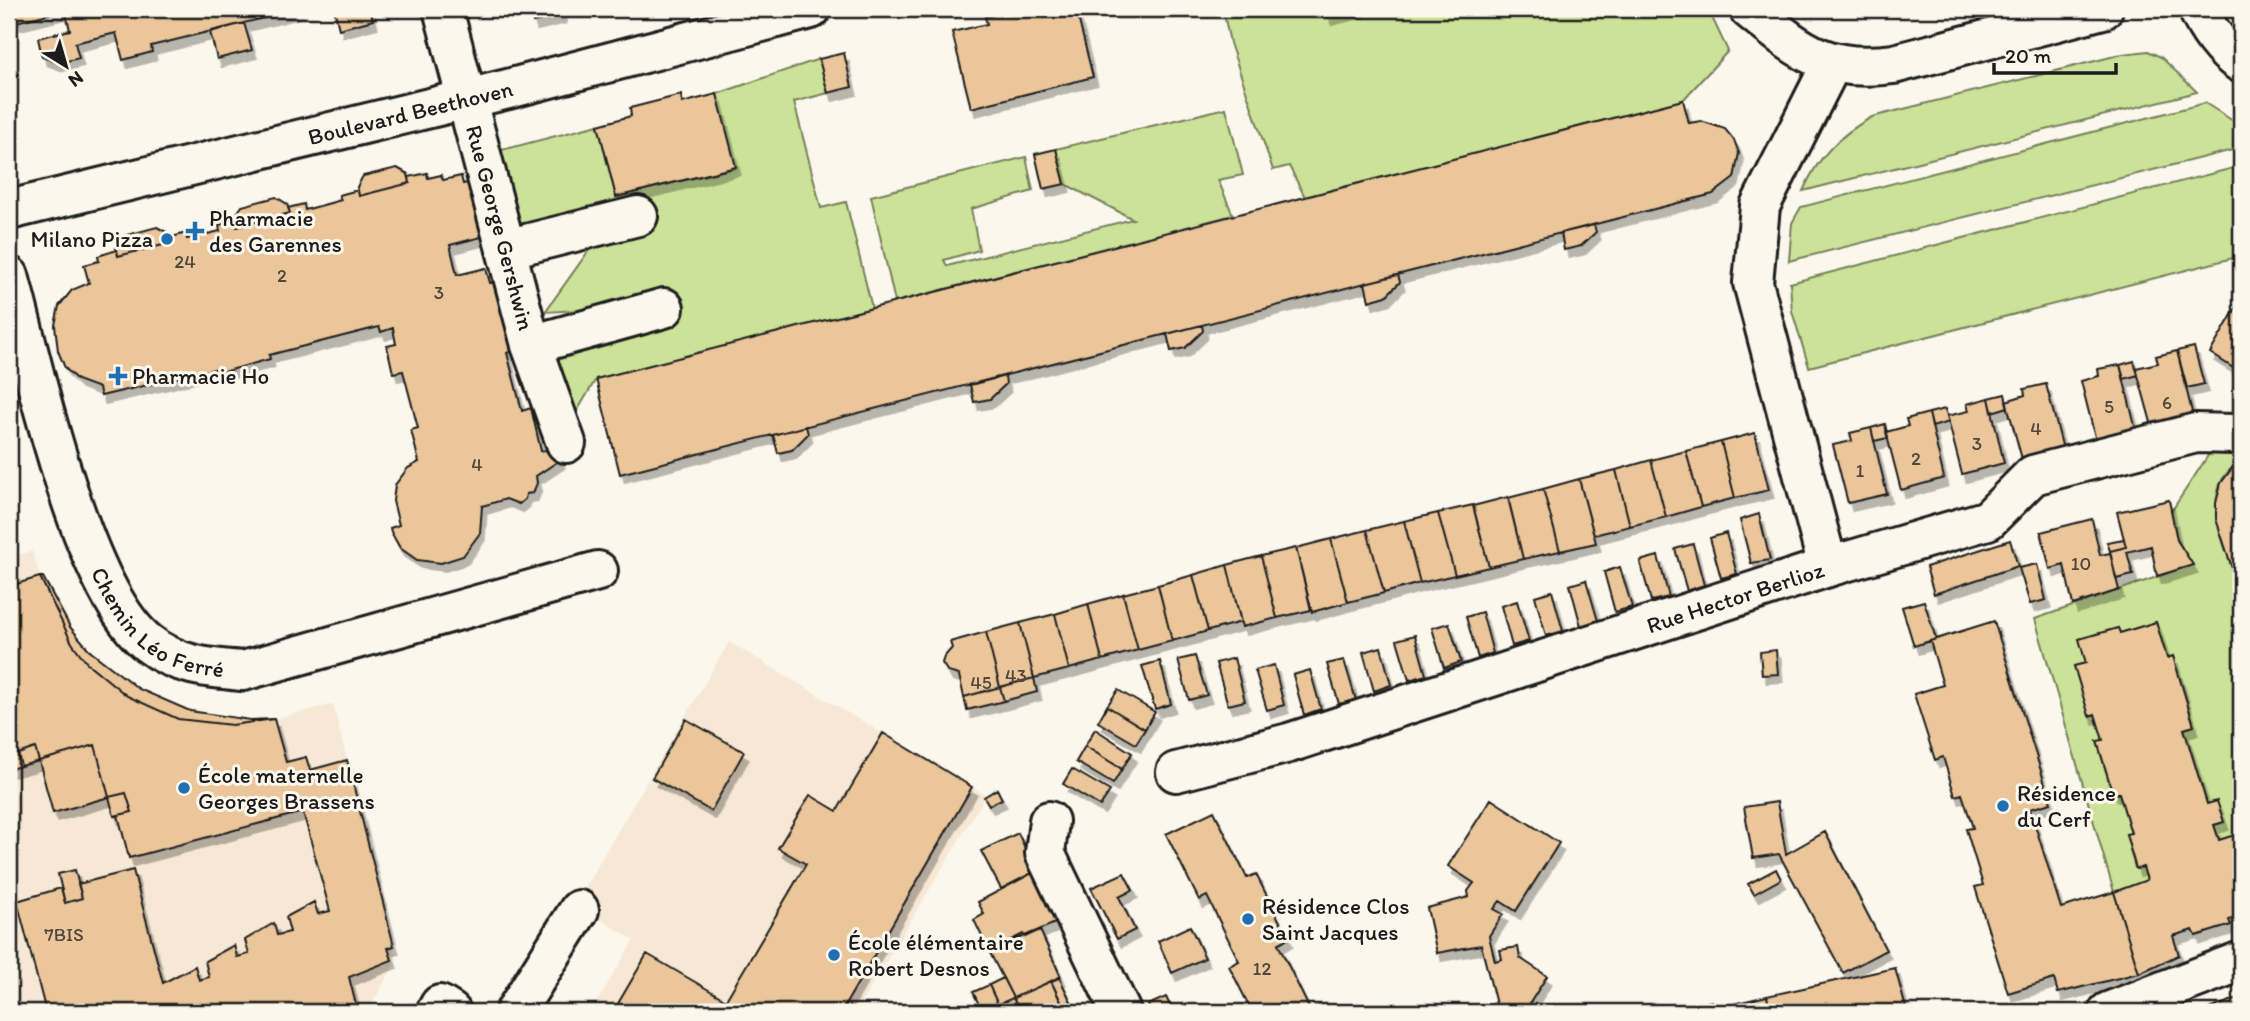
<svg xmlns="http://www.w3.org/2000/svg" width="2250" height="1021" font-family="Itim,sans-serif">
  <defs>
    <filter id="shadow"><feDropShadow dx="4.5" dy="8" stdDeviation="0" flood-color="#0004"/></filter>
  </defs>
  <rect width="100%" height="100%" fill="#fbf7ec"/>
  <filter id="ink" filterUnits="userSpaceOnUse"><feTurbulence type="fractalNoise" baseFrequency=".0143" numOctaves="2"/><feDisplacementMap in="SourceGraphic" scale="14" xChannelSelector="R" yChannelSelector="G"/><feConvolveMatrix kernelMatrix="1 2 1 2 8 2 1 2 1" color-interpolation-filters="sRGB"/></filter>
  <g filter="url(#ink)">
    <path fill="#f6e8d4" d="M32 551 40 577H43L70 627 104 665 139 689 190 711 250 720 274 719 333 704 397 960 367 1012H9V557Z
      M729 642 986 795 856 1012H591L634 940 575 904Z"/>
    <path fill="#cce298" stroke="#747f5a" stroke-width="2" d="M1223 9H1325L1327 17 1360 9H1708L1728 51 1683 100 1305 197 1289 166 1273 170 1230 43Z
      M2148 51 2161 57 2197 92 1803 191C1818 157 1839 135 1872 117L2123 54Z
      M819 59 828 93 794 102 821 208 846 202 872 308 596 379 576 413 522 380 619 308 545 312 592 246 649 226 521 224 504 208 494 152 598 125 616 197 735 168 717 94Z
      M2205 103 2241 126V148L1789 261 1792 223 1801 207Z
      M1226 108 1243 175 1218 180 1233 215 895 302 871 196 1026 157 1033 191 971 209 979 250 944 260 947 266 1133 219 1065 184 1056 149Z
      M2241 166V256L1809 367 1792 311 1790 283Z
      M2241 441V462C2196 486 2224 544 2236 579L2241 581V833L2219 840 2214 825 2223 822 2207 804 2184 729 2194 725 2173 656 2167 658 2156 622 2120 633 2118 628 2080 639 2086 663 2074 666 2090 716 2095 714 2103 740 2097 742 2113 794 2119 793 2131 833 2126 835 2135 868 2143 867 2147 880 2114 892 2035 619 2192 565 2177 540 2171 512 2211 451Z"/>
    <path fill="#ebc69b" stroke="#1c1c1c" stroke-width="2" filter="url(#shadow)" d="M13 9H300L151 46 152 52 123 60 116 33 75 43 79 58 59 63 42 57 38 38 70 30 65 10 16 22Z
      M334 9H370L373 20 339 29Z
      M529 9H561L562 15 533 22Z
      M1018 9H1076L1093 77 971 108 952 32 987 24 985 17Z
      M1325 9H1360L1327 17Z
      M244 23 252 50 217 59 210 32Z
      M844 53 852 87 828 93 819 59Z
      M717 94 736 167 616 197 598 125 631 116 630 108 681 95 682 103Z
      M1683 100 1689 123 1701 121 1725 129 1734 140 1739 153 1734 178 1713 194 620 474 596 379Z
      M1056 149 1065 184 1043 189 1035 154Z
      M397 168 408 174 410 183 359 196 357 187 363 176Z
      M427 173 428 178 441 175 443 180 461 176 463 184 479 180 493 234 450 245 457 275 486 268 490 283 500 281 516 350 507 353 522 411 531 408 541 451 557 448 560 460 536 476 537 483 533 493 526 494 525 499 519 504 506 499 482 506 480 533 463 556 441 563 417 560 400 548 391 532 390 528 399 525 393 501 395 485 408 468 419 462 411 430 418 428 403 371 393 373 387 346 396 344 393 328 381 332 379 327 269 355 270 359 216 374 215 369 101 396 99 388 77 380 65 368 58 351 55 325 59 306 72 290 89 283 84 265 99 261 98 256 117 250 118 256 171 243 169 238 186 233 187 239 220 231 219 225 236 221 237 227 290 213 288 208 304 204 305 210 341 200 339 195 358 190 359 196 410 183 409 177Z
      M276 197 287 204 290 213 237 227 235 216 242 206Z
      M1594 225 1596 232 1581 246 1564 250 1561 233Z
      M157 227 168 233 171 243 118 256 116 248 123 236Z
      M1398 275 1400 282 1386 296 1369 301 1365 283Z
      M2236 308 2241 312V373L2210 353Z
      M1202 325 1203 331 1185 348 1171 351 1167 334Z
      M2194 347 2204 384 2187 388 2177 351Z
      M2177 351 2193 416 2152 426 2136 368 2158 363 2156 356Z
      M2134 361 2138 375 2124 379 2120 365Z
      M2120 365 2136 430 2096 441 2081 381 2099 376 2098 369Z
      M1005 376 1006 384 990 399 974 402 970 385Z
      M2046 384 2063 449 2022 459 2006 401 2025 395 2024 389Z
      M2005 394 2008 407 1992 412 1989 398Z
      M1989 398 2004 463 1962 474 1947 416 1969 411 1967 404Z
      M1945 409 1949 422 1932 427 1929 413Z
      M1929 413 1944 478 1901 490 1886 432 1908 426 1906 419Z
      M1885 424 1888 438 1874 441 1871 428Z
      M806 426 808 434 792 450 778 453 773 435Z
      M1871 428 1887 494 1848 503 1833 445 1852 441 1850 433Z
      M1755 433 1769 490 1735 498 1721 442Z
      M1721 442 1735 498 1701 507 1686 451Z
      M1686 451 1701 507 1666 517 1651 460Z
      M1651 460 1666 517 1630 526 1616 470Z
      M2241 462V581L2236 580 2216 519V503L2221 483 2233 467Z
      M1616 470 1630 526 1594 535 1579 479Z
      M1579 479 1596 543 1560 551 1543 489Z
      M1543 489 1560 551 1523 559 1508 498Z
      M1508 497 1523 559 1489 567 1473 506Z
      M2169 500 2177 540 2193 565 2157 576 2151 546 2127 552 2133 575 2116 579 2110 551 2126 547 2117 512Z
      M1473 505 1489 567 1455 575 1438 513Z
      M1438 513 1455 575 1420 583 1404 521Z
      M1759 514 1770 560 1751 563 1740 520Z
      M2092 519 2100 555 2110 553 2119 590 2073 605 2064 565 2050 569 2041 532Z
      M1404 521 1420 583 1384 593 1367 530Z
      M1367 530 1384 593 1348 602 1331 539Z
      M1726 533 1737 574 1721 578 1710 538Z
      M1331 539 1348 602 1312 612 1296 548Z
      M2124 539 2126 547 2110 551 2107 542Z
      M2010 540 2018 566 1934 594 1926 567Z
      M1693 544 1704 585 1687 591 1675 549Z
      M1296 548 1311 610 1277 618 1261 556Z
      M1261 556 1277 618 1242 627 1227 565Z
      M1658 556 1669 597 1651 601 1640 561Z
      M2037 564 2046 600 2030 604 2019 568Z
      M1227 565 1241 622 1208 631 1193 575Z
      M1620 567 1632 607 1615 612 1604 572Z
      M1193 575 1208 631 1172 641 1158 585Z
      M40 577H43L70 627 91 652 139 689 190 711 250 720 274 719 232 725 178 719 127 696 87 663 72 643Z
      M40 577 72 643 87 663 127 696 178 719 232 725 274 719 286 762 306 757 310 770 347 760 394 946 388 948 392 960 349 977 357 1009 347 1012H46L17 901 61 888 65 903 82 898 78 884 133 870 163 983 195 966 199 980 209 977 205 961 234 945 237 957 249 954 245 940 274 923 277 935 290 932 286 917 314 902 318 914 330 911 303 812 129 858 118 815 132 812 126 793 109 797 95 745 39 761 35 748 18 754 21 766 9 769V586Z
      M1586 580 1598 621 1581 626 1570 585Z
      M1158 585 1172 641 1138 650 1123 594Z
      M1552 591 1563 631 1546 636 1535 596Z
      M1123 594 1138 650 1102 660 1088 604Z
      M1517 601 1529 641 1512 646 1501 606Z
      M1924 601 1936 639 1914 646 1902 607Z
      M1088 604 1102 660 1069 669 1055 614Z
      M1482 612 1493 653 1478 658 1466 617Z
      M1055 614 1069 669 1034 678 1020 623Z
      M1994 621 2051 803 2030 809 2061 908 2114 892 2139 973 2058 993 2054 979 2008 993 1975 887 1983 885 1966 829 1973 828 1962 794 1955 796 1943 757 1935 760 1914 694 1943 685 1930 641Z
      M2156 622 2167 658 2173 656 2194 726 2184 729 2207 804 2217 801 2224 822 2214 825 2219 840 2241 833V916L2229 920 2231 925 2196 936 2193 930 2173 936 2179 955 2139 973 2114 892 2147 880 2143 867 2136 869 2126 834 2131 833 2119 793 2113 794 2097 741 2103 740 2095 714 2089 716 2074 666 2086 663 2079 639 2118 628 2120 633Z
      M1020 623 1034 678 1000 687 986 632Z
      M1449 623 1461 662 1444 668 1432 628Z
      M986 632 1000 687 964 697 959 675 948 672 942 663 944 657 952 648 950 642Z
      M1415 635 1426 675 1409 680 1397 640Z
      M1381 647 1391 685 1374 691 1363 652Z
      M1776 650 1778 674 1762 675 1760 652Z
      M1195 656 1207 695 1189 700 1178 660Z
      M1234 658 1245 701 1228 705 1216 663Z
      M1344 660 1356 700 1339 704 1327 664Z
      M1160 661 1171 704 1155 709 1142 666Z
      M1274 665 1284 705 1267 710 1255 670Z
      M1310 670 1321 709 1304 715 1293 675Z
      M1034 678 1037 692 1004 701 1000 687Z
      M1000 687 1004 701 967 710 964 697Z
      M1118 690 1155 712 1145 729 1107 706Z
      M1107 706 1145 729 1136 744 1098 722Z
      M686 719 744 752 711 811 652 778Z
      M1095 729 1132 753 1122 769 1085 746Z
      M883 733 972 787 841 1012H613L647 954 726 1000 806 864 778 848 810 795 837 811Z
      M95 745 109 797 53 813 39 761Z
      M1085 746 1122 769 1113 784 1076 762Z
      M35 748 39 761 21 766 18 754Z
      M1072 769 1110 791 1100 806 1063 784Z
      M997 789 1002 799 989 805 984 797Z
      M126 793 132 812 114 816 109 797Z
      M1491 799 1559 843 1516 911 1500 901 1494 909 1503 914 1489 936 1495 961 1502 959 1500 950 1518 947 1520 958 1547 976 1530 1003 1532 1012H1498L1481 945 1437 953 1427 908 1469 897 1468 891 1474 883 1448 866Z
      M1777 802 1786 854 1825 832 1886 950 1843 973 1779 854 1753 858 1744 807Z
      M1214 811 1247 878 1256 874 1288 938 1278 944 1310 1010 1320 1005 1323 1012H1252L1229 966 1239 961 1207 896 1199 900 1166 834Z
      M1018 833 1036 871 1001 889 981 851Z
      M1776 869 1781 879 1754 894 1748 884Z
      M75 870 82 898 65 903 58 874Z
      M1036 871 1060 921 989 951 974 920 984 914 978 902Z
      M1124 873 1133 890 1119 897 1135 930 1117 939 1091 888Z
      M1190 926 1205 958 1172 973 1158 941Z
      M1040 930 1061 977 1013 998 989 951 1023 934 1025 937Z
      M1895 968 1907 1012H1770L1767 996Z
      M1059 977 1074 1008 1065 1011 1051 981Z
      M1003 978 1013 998 998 1005 989 985Z
      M1051 981 1066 1012H1020L1013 998Z
      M989 985 998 1005 982 1011 973 992Z
      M1767 996 1770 1012H1717L1716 1008Z
      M1166 997 1173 1012H1151L1148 1005Z
      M2241 997V1012H2201Z
      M1013 998 1020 1012H989L987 1009Z
      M1712 1001 1716 1012H1667L1704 1003Z"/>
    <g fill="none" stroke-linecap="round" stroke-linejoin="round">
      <g stroke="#1c1c1c" stroke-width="44">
        <g id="minor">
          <path id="s1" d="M443 9 531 345 566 443"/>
          <path d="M1749 9C1801 51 1824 73 1894 64L2103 9"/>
          <path d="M2198 9C2207 29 2222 51 2241 63"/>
          <path id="s2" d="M9 210 508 89 811 9"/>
          <path d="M506 249 638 216"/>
          <path id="s3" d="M9 276C33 364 80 589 148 643 177 666 208 668 243 671L598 571"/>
          <path d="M531 345 664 308"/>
          <path d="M1828 567 1753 283 1760 206 1832 63"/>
          <path id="s4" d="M1176 772 1289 743 1828 567 1988 520 2033 475 2196 433 2234 434 2241 432"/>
          <path d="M1049 821 1045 853 1121 1012"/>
          <path d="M436 1012 440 1005 451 1012"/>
          <path d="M515 1012 579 910"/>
          <path d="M2108 1012 2241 961"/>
        </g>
      </g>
      <use href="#minor" stroke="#fbf7ec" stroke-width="38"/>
    </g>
  </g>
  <g fill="#1f6fb2" stroke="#fbf7ec" stroke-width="2.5">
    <path d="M191.5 220.5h7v7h7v7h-7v7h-7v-7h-7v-7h7z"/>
    <circle cx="167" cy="239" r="7"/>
    <path d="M114.5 365.5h7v7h7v7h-7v7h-7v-7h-7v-7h7z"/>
    <circle cx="184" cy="788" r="7"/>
    <circle cx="2003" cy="806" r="7"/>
    <circle cx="1248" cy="919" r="7"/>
    <circle cx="834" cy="955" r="7"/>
  </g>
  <g text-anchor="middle" stroke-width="6" stroke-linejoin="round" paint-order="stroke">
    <g font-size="19" fill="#50463c">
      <text x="185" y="268">24</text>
      <text x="282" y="282">2</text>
      <text x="439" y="299">3</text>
      <text x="2167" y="409">6</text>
      <text x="2109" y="413">5</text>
      <text x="2036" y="435">4</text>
      <text x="1977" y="450">3</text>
      <text x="1916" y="465">2</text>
      <text x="477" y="471">4</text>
      <text x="1860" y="477">1</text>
      <text x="2081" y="570">10</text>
      <text x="1016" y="682">43</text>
      <text x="981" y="689">45</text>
      <text x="64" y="941">7BIS</text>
      <text x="1262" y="975">12</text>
    </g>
    <g font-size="23" fill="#1c1c1c" stroke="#fbf7ec">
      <text dy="8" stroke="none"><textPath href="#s2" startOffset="413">Boulevard Beethoven</textPath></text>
      <text dy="8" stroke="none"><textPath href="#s1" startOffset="226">Rue George Gershwin</textPath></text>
      <text dy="8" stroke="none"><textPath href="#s4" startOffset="586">Rue Hector Berlioz</textPath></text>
      <text dy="8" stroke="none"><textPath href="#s3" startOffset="392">Chemin Léo Ferré</textPath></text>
    </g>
    <g font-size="23" fill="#1c1c1c" stroke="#fbf7ec" text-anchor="start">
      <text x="209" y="226">Pharmacie<tspan x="209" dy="26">des Garennes</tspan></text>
      <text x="153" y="247" text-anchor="end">Milano Pizza</text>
      <text x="132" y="384">Pharmacie Ho</text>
      <text x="198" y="783">École maternelle<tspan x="198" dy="26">Georges Brassens</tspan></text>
      <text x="2017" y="801">Résidence<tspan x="2017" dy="26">du Cerf</tspan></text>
      <text x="1262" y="914">Résidence Clos<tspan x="1262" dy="26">Saint Jacques</tspan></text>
      <text x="848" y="950">École élémentaire<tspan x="848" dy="26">Robert Desnos</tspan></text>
    </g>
  </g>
  <rect width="2250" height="1021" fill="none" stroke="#fbf7ec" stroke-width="35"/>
  <rect x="18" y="18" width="2215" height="986" fill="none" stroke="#1c1c1c" stroke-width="2.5" filter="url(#ink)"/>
  <g transform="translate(66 66) rotate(143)" stroke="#fbf7ec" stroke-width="5" paint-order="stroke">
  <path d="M0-5L12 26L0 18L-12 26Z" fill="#1c1c1c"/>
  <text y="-10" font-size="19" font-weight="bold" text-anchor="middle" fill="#1c1c1c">N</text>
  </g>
  <path d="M1994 63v10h122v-10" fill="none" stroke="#1c1c1c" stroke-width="3.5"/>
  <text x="2005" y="63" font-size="21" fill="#1c1c1c" stroke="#fbf7ec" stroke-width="5" paint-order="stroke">20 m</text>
</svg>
